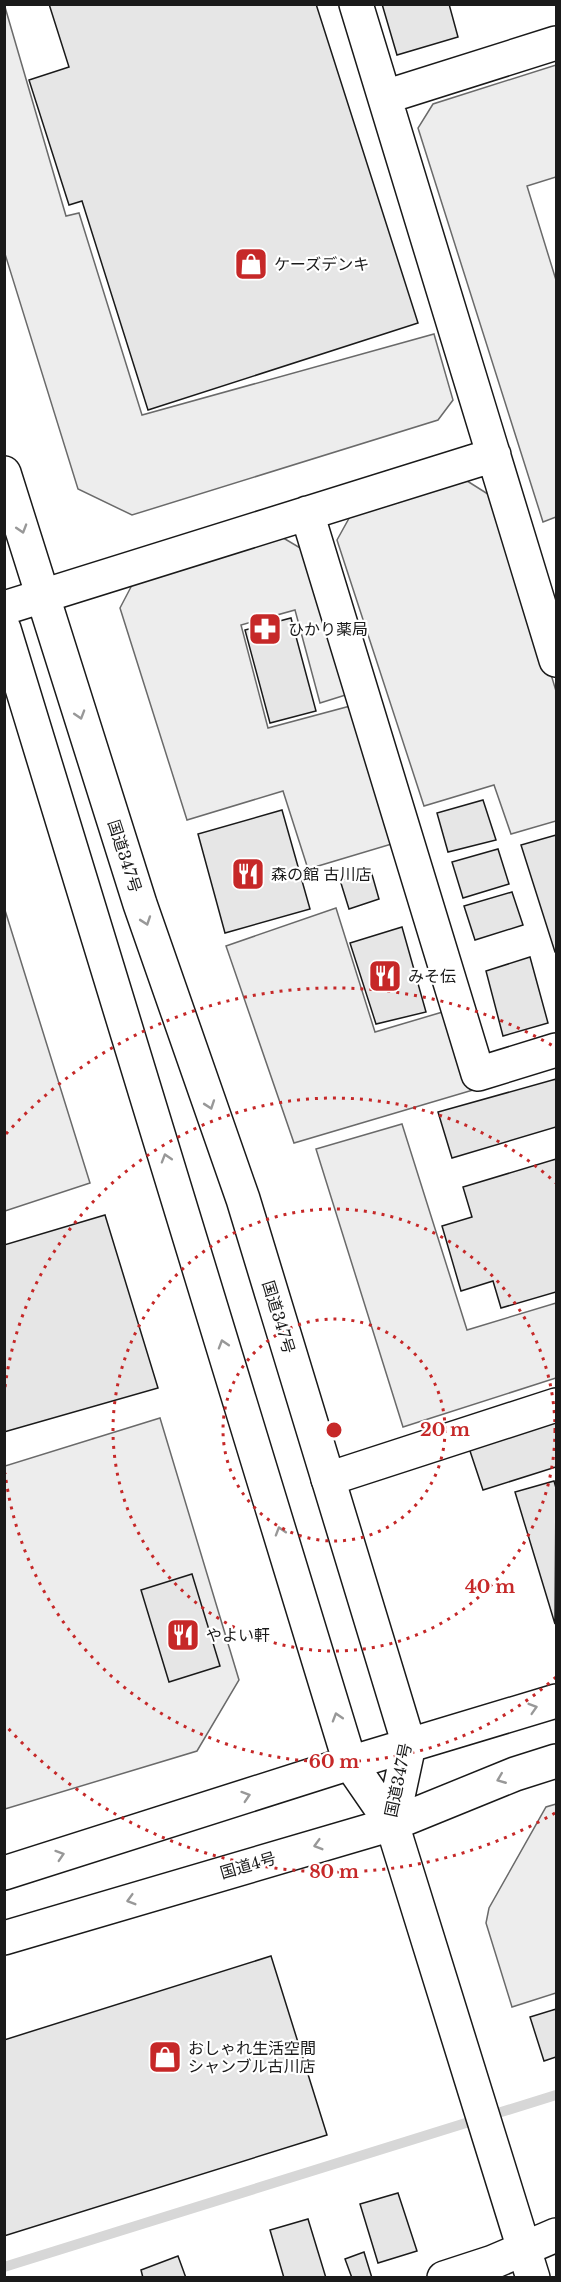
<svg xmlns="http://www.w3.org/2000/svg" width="561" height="2282" font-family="'Libre Baskerville','Noto Sans JP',serif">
  <rect width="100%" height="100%" fill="#fff"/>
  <path fill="#ededed" stroke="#6a6a6a" stroke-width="1.5" d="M5 7 66 216 79 213 142 415 434 334 453 400 438 420 132 515 78 489 5 254Z
    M556 65V177L527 186 556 280V517L543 522 418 128 433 104Z
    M464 479 499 501 556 691V821L511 834 494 785 424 806 337 540 352 513Z
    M280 536 307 552 352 693 320 703 295 610 241 625 268 728 354 705 395 843 308 869 283 791 187 820 120 608 132 585Z
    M4 907 90 1183 5 1211H4Z
    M336 908 375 1032 446 1011 473 1090 294 1143 226 946Z
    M402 1124 467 1330 556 1303V1378L403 1427 316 1149Z
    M160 1418 239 1680 197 1751 5 1809V1466Z
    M556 1804V1993L512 2007 486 1923 489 1908 546 1807Z"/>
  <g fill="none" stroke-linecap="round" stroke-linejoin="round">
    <path stroke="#d7d7d7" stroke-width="10" d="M4 2267 556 2095"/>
  </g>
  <path fill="#e6e6e6" stroke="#1a1a1a" stroke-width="1.5" d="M49 4H316L418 323 148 410 82 201 69 205 29 80 69 67Z
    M382 4H449L458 37 397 55Z
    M291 618 316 711 270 723 245 630Z
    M483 800 496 840 448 852 437 813Z
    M282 810 310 909 225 933 198 834Z
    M556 835V952H555L521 845Z
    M498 849 509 884 463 898 452 862Z
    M371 871 379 899 349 909 340 880Z
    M512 892 523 925 475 940 464 906Z
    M402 927 426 1012 376 1024 350 943Z
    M530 957 548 1023 503 1036 486 971Z
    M556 1079V1127L452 1158 438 1112Z
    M556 1159V1292L501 1308 493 1281 461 1291 442 1226 472 1217 463 1187Z
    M105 1215 158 1388 4 1432V1245Z
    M556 1420V1467L483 1490 469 1448Z
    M554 1481 556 1488 555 1624 515 1492Z
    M192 1574 220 1666 169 1682 141 1590Z
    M271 1956 327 2135 4 2236V2040Z
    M556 2009V2057L544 2061 530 2017Z
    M398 2193 417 2251 378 2263 360 2204Z
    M308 2219 326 2278H284L270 2230Z
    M364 2252 372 2278H352L345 2259Z
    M178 2256 186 2278H143L141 2270Z"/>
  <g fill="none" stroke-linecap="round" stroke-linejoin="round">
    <g stroke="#1a1a1a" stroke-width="36">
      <path id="street" d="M356 4 556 660
        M385 97 556 43
        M307 513 478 1074 556 1050
        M4 608 494 455
        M328 1479 556 1405
        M444 2278 493 2262 556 2235"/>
    </g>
    <g stroke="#1a1a1a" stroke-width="36">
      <path id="secondary" d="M392 1824 533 2278"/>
    </g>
    <g stroke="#1a1a1a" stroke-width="36">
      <path id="highway" d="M4 473 140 904 243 1199 409 1745 392 1824
        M4 629 350 1763 392 1824
        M4 1873 350 1763 556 1701
        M4 1938 392 1824 515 1774 556 1761"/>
    </g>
    <use href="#street" stroke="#fff" stroke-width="33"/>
    <use href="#secondary" stroke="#fff" stroke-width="33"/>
    <use href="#highway" stroke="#fff" stroke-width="33"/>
  </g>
  <defs><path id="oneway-chevron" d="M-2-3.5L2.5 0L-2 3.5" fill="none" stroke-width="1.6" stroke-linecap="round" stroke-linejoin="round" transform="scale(1.5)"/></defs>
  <g stroke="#989898">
    <use href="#oneway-chevron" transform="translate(22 529) rotate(73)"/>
    <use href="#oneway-chevron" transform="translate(80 715) rotate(73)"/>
    <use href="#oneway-chevron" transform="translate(146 921) rotate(71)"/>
    <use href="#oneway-chevron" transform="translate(210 1105) rotate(71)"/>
    <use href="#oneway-chevron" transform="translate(166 1158) rotate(-107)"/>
    <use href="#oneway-chevron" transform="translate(223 1344) rotate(-107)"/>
    <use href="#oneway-chevron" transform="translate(280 1531) rotate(-107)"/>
    <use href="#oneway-chevron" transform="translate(533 1708) rotate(-17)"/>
    <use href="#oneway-chevron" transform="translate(337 1717) rotate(-107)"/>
    <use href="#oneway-chevron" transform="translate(501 1779) rotate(158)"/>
    <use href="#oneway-chevron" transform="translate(246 1796) rotate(-18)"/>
    <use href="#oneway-chevron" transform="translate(318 1845) rotate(164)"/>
    <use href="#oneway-chevron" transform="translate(60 1855) rotate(-18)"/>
    <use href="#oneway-chevron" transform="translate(131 1900) rotate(164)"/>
  </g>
  <g fill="none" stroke="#c62828" stroke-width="3" stroke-dasharray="3 6">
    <circle cx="334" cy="1430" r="111"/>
    <circle cx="334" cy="1430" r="221"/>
    <path d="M556 1677A332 332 0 0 1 5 1473M5 1387A332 332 0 0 1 556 1183"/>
    <path d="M555 1813A442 442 0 0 1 6 1726M6 1134A442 442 0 0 1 555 1047"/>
  </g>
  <defs>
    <g id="shop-square" transform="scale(1.725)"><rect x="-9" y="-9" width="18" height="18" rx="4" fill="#c62828" stroke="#fff"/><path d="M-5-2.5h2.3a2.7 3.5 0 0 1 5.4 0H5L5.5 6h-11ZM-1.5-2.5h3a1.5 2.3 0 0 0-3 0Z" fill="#fff"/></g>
    <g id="pharmacy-square" transform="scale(1.725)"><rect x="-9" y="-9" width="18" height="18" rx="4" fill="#c62828" stroke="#fff"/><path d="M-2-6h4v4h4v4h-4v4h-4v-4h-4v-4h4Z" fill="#fff"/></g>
    <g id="restaurant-square" transform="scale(1.725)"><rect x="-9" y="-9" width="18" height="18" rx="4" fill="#c62828" stroke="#fff"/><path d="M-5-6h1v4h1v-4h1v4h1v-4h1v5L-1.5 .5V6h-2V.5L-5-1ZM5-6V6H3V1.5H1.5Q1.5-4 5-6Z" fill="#fff"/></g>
  </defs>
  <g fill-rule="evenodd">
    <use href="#shop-square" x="251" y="264"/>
    <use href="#pharmacy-square" x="265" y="629"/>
    <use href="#restaurant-square" x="248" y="874"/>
    <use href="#restaurant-square" x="385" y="976"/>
    <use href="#restaurant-square" x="183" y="1635"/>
    <use href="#shop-square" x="165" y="2057"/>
  </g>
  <g text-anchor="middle" stroke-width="4.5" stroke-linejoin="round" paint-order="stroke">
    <g font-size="16" fill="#1a1a1a" stroke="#fff" text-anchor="start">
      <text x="274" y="270">ケーズデンキ</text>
      <text x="288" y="635">ひかり薬局</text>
      <text x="271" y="880">森の館 古川店</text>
      <text x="408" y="982">みそ伝</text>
      <text x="206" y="1641">やよい軒</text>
      <text x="188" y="2054">おしゃれ生活空間<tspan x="188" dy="18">シャンブル古川店</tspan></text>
    </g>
    <g font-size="16" fill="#1a1a1a" stroke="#fff">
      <text transform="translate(125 856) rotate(72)" y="6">国道347号</text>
      <text transform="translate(279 1317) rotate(73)" y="6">国道347号</text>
      <text transform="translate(398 1780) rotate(-78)" y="6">国道347号</text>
      <text transform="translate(248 1865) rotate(-16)" y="6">国道4号</text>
    </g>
  </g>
  <circle cx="334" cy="1430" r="9" fill="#c62828" stroke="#fff" stroke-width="3"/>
  <g font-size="18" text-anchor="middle" font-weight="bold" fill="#c62828" stroke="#fff" stroke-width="4.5" stroke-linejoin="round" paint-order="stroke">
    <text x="445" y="1436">20 m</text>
    <text x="490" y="1593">40 m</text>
    <text x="334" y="1768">60 m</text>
    <text x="334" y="1878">80 m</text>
  </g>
  <rect width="561" height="2282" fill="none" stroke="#1a1a1a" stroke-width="12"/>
</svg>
